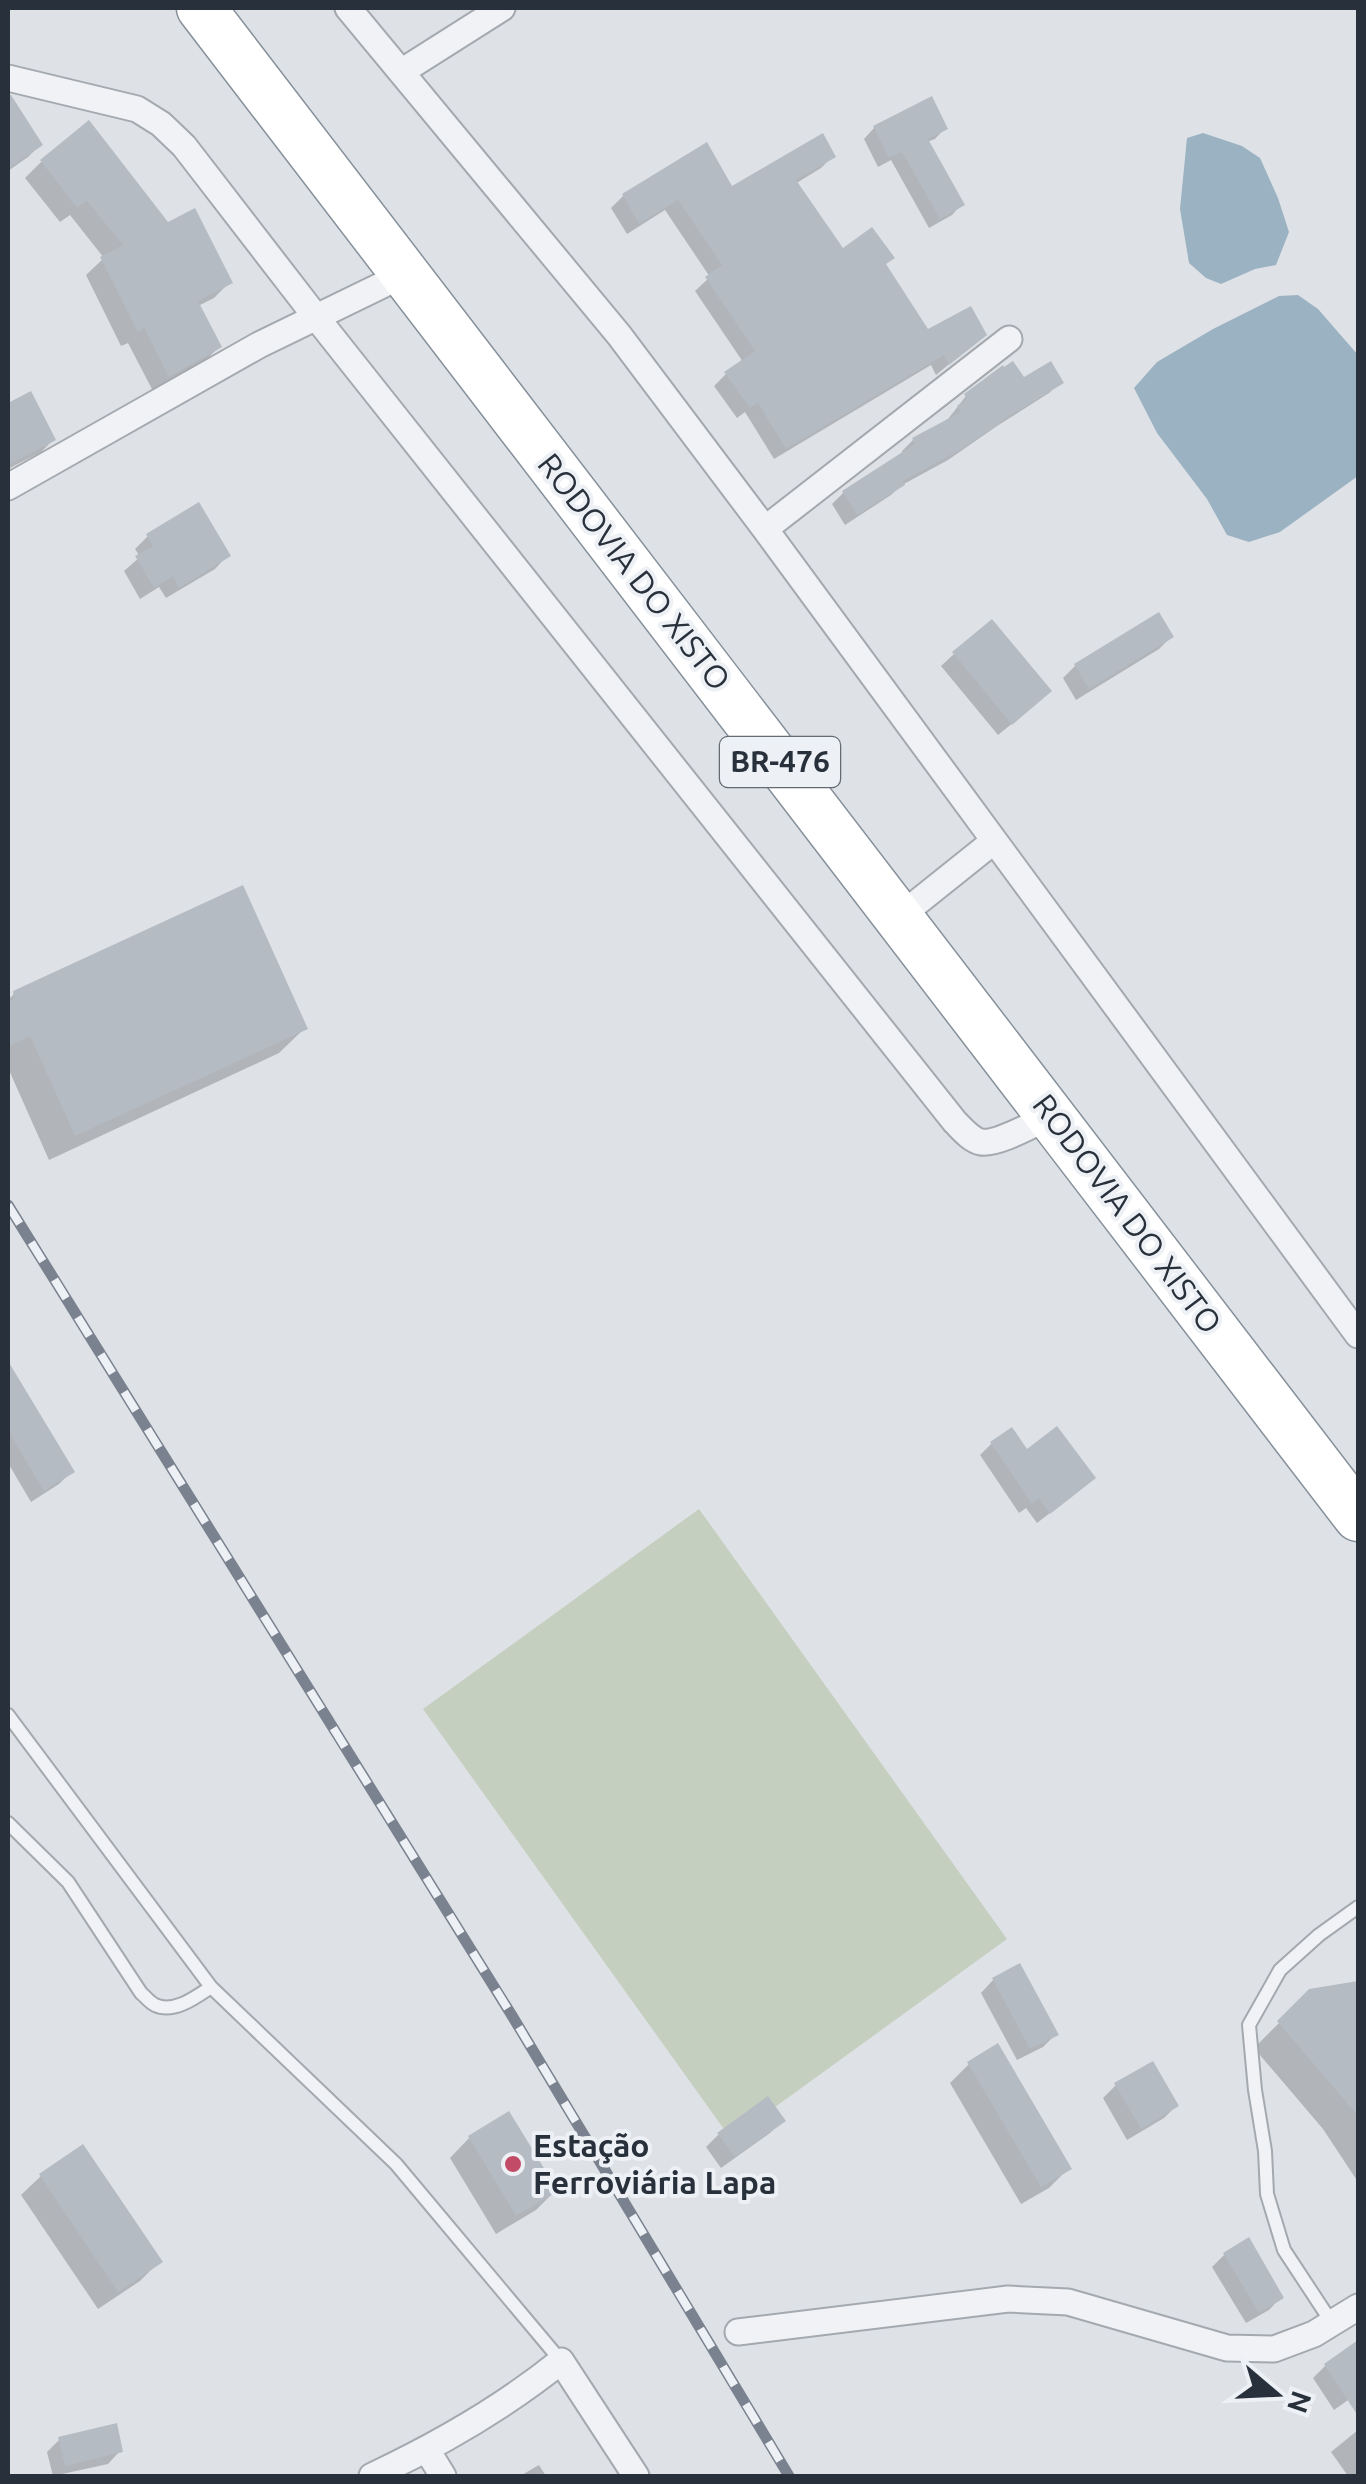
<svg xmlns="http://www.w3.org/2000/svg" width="1366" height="2484" font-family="Ubuntu,sans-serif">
  <rect width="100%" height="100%" fill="#dee2e6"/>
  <path fill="#c5cfbf" d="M699 1509 1007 1939 731 2139 423 1709Z"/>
  <path fill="#9bb2c3" d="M1203 133 1242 146 1260 158 1278 198 1289 232 1276 265 1255 269 1221 284 1206 278 1189 263 1180 209 1187 138Z
    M1298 295 1318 309 1358 355V476L1280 532 1249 542 1227 535 1207 499 1157 433 1134 388 1157 362 1213 329 1279 296Z"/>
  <path fill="#0003" d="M8 97 40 145 28 157 8 171Z
    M874 128H945L935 139 927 142 962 204 952 215 929 228 891 160 878 167 864 139Z
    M833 156 821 168 795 184 842 251 884 266 927 333 984 335 936 375 931 365 774 459 745 412 737 418 714 386 726 374 743 362 695 291 710 277 665 210 627 234 611 208 623 196 732 189Z
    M41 162 167 226 230 282 214 298 198 306 219 347 203 363 153 391 128 343 121 346 86 275 104 258 70 215 60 222 25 178Z
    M1023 380 1060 382 1049 393 997 426 948 460 902 485 891 495 845 525 832 504 843 493 903 455 902 451 913 440 948 419 966 396Z
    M30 394 53 440 41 452 8 469V406Z
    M148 536 227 556 215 569 166 598 159 587 140 599 124 571 140 557 135 549Z
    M1171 637 1159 649 1076 700 1063 678 1075 666Z
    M954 654 1036 704 998 735 941 666Z
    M15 993 305 1028 279 1053 49 1160 8 1068V1000Z
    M12 1373 72 1471 59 1484 31 1502 8 1463V1376Z
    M991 1444 1027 1453 1081 1489 1037 1523 1026 1508 1019 1513 980 1455Z
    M993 1980 1056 2034 1043 2047 1017 2060 981 1993Z
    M1358 1983V2182L1323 2129 1254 2048 1310 1992Z
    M969 2064 1069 2168 1049 2188 1021 2204 950 2083Z
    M1116 2085 1176 2106 1164 2118 1127 2140 1103 2098Z
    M508 2114 555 2191 536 2210 496 2234 450 2158 469 2138Z
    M782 2120 770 2133 721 2168 706 2147 718 2135Z
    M41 2176 159 2262 140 2281 98 2309 21 2195Z
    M1225 2254 1281 2297 1269 2310 1246 2323 1212 2267Z
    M1356 2345 1358 2350V2393L1334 2410 1313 2378 1326 2365Z
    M1358 2430V2476H1348L1331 2452Z
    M60 2439 120 2451 108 2464 53 2476 47 2452Z
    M539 2465 546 2476H520Z"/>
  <path fill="#b5bbc2" d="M8 95H11L43 145 8 169Z
    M932 96 948 129 928 139 965 205 940 219 902 152 889 158 873 126Z
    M89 120 168 222 195 208 233 283 198 301 222 347 169 377 144 328 138 332 100 257 123 245 87 201 77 208 40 160Z
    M823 133 836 157 796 180 843 248 872 227 895 258 886 264 928 329 971 306 987 335 949 365 944 355 786 449 758 403 750 408 724 372 755 351 705 277 722 265 678 200 639 224 622 194 707 142 732 186Z
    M1013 361 1024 377 1051 361 1064 383 1011 415 962 449 903 481 905 485 857 515 842 491 915 444 912 438 961 412 957 406 967 399 964 394 1003 365 1004 367Z
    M31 391 56 440 8 465V403Z
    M199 502 231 556 179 588 173 576 154 588 135 556 153 546 146 534Z
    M1159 612 1174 637 1089 689 1074 664Z
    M992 619 1052 691 1012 725 952 652Z
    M243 885 308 1029 75 1136 30 1036 8 1047V1001L14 999 13 991Z
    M8 1361 75 1472 44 1491 8 1431Z
    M1057 1426 1096 1478 1050 1514 1039 1498 1032 1504 990 1442 1012 1427 1027 1449Z
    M1020 1963 1059 2035 1030 2049 992 1978Z
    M1358 1981V2116L1277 2021 1309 1989Z
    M998 2043 1072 2169 1041 2187 967 2062Z
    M1153 2061 1179 2106 1141 2129 1114 2083Z
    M768 2096 786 2121 735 2157 717 2133Z
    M509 2111 558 2191 516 2216 468 2136Z
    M83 2144 163 2262 118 2292 39 2174Z
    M1249 2237 1284 2298 1259 2313 1223 2253Z
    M1358 2340V2416L1324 2364Z
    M117 2423 123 2452 65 2466 58 2437Z"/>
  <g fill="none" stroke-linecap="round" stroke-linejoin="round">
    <g stroke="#a4a9af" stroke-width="16">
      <path id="lane" d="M8 1715 211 1987C196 1997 174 2014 155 2005 149 2002 146 1997 141 1993L68 1882 8 1823
        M211 1987 396 2164 561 2361
        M1332 2323 1284 2250 1267 2194 1265 2151 1255 2090 1249 2025 1280 1970 1319 1935 1358 1907"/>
    </g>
    <g stroke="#a4a9af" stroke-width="29">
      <path id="street" d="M348 8 619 335 765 529 1358 1335
        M401 72 502 8
        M8 78 137 109 161 124 184 146 316 317 955 1122C962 1129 971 1140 981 1142 997 1145 1035 1123 1051 1116
        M8 487 259 345 405 274
        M765 529 1009 339
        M899 917 994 841
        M738 2332 1008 2299 1068 2302 1227 2348 1274 2349 1314 2334 1358 2307
        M427 2450 443 2476
        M372 2476C438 2445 504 2407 561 2361L636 2476"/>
    </g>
    <g stroke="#86909b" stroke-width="51">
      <path id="highway" d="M201 8 1358 1517"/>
    </g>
    <use href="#lane" stroke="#f0f2f5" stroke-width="12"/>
    <use href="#street" stroke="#f0f2f5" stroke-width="25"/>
    <use href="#highway" stroke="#fff" stroke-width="48"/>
    <g stroke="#79828e" stroke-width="11">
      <path id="rail" d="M8 1205 511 2014 789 2476"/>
    </g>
    <use href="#rail" stroke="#edf0f4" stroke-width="8" stroke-dasharray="22" stroke-linecap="butt"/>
  </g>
  <circle fill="#c24c67" stroke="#edf0f4" stroke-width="4" cx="513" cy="2164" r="10"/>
  <g text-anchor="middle" stroke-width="8" stroke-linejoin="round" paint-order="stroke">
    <rect fill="#edf0f4" stroke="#636a72" stroke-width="2.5" x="720" y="737" width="120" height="50" rx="8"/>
    <g font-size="30" font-weight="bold" fill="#28313b">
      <text x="780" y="772">BR-476</text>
    </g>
    <g font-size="32" fill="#28313b" stroke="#edf0f4">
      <text transform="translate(634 572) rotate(52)" y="11">RODOVIA DO XISTO</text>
      <text transform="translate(1127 1214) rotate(53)" y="11">RODOVIA DO XISTO</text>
    </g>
    <g font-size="32" font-weight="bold" fill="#28313b" stroke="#edf0f4" text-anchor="start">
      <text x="533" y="2157">Estação<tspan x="533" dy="37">Ferroviária Lapa</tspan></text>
    </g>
  </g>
  <rect width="1366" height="2484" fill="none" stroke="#28313b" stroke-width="20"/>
  <g transform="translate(1276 2394) rotate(109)" stroke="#edf0f4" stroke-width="8" paint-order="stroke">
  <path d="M0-8L18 38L0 25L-18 38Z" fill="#28313b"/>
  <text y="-15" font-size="28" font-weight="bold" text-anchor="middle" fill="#28313b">N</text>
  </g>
</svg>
